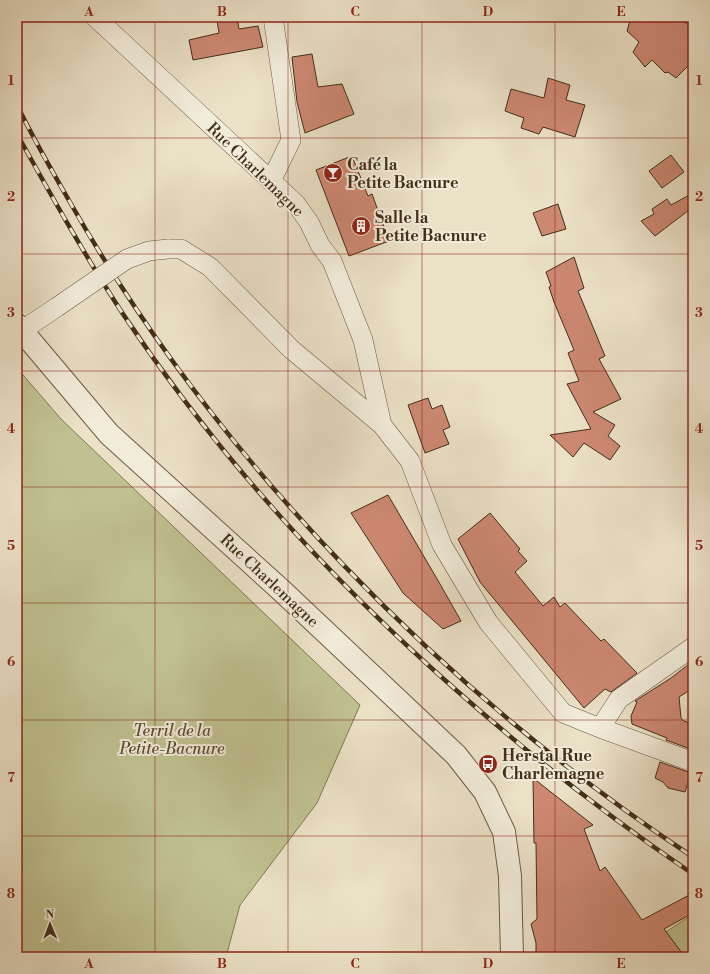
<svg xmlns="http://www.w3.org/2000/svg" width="710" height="974" font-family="'Libre Bodoni',serif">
  <rect width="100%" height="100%" fill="#ebe1c7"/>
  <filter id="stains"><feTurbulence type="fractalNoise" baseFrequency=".005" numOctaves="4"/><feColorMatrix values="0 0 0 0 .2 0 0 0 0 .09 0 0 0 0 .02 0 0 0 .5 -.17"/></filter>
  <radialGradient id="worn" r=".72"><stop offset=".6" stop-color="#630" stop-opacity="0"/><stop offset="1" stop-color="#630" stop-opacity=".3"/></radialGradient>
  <path fill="#c0c190" stroke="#817854" d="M17 368 61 419 360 705 317 803 240 905 226 957H17Z
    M693 914V957H685L666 932Z"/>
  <path fill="#cd8872" stroke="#422e17" d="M232 17H237L239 29 258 26 263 47 193 60 189 40 219 33 217 20Z
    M631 17H679L693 29V61L676 78 668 72 665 73 652 60 645 67 633 52 639 42 627 31Z
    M312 54 318 87 342 84 354 114 305 133 297 102 292 57Z
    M548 78 570 85 566 100 585 105 575 137 543 127 539 134 521 128 524 118 505 111 511 89 544 98Z
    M671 155 684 172 662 188 649 171Z
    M352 156 368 196 372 194 389 241 349 256 316 170Z
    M693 193V207L655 236 641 221 654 214 652 209 667 199 671 205Z
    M558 204 566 229 542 236 533 213Z
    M574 257 584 288 578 291 605 356 599 359 621 399 593 412 615 425 608 436 620 446 610 460 584 443 573 457 550 435 591 429 567 384 579 381 568 353 574 350 554 302 549 287 551 286 546 272Z
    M428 398 432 409 442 405 450 427 443 430 449 444 425 453 408 405Z
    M388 495 440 584 461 621 443 629 403 593 351 513Z
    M490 513 520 549 518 551 527 561 515 572 543 606 554 597 560 607 565 603 601 641 604 639 637 673 611 692 605 689 584 708 480 582 458 539Z
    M693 661V688L679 697 681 718 684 721 693 724V750L666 740 667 738 632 724 631 716 637 702 635 701 671 678Z
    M660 762 691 773 685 792 668 788 663 782 655 778Z
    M533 778 593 825 584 829 600 871 605 867 642 920 693 893V913L664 929 685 957H536V943L531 924 537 919 536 843H534Z"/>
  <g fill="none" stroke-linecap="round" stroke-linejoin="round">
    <g stroke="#6c5b43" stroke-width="20">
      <path id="minor" d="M95 17 296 204 309 222 320 245 332 261 363 340 382 425
        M271 181 291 140 273 17
        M168 249H181L210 267 291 349 382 425 410 461 442 545 488 622 563 713 600 728 693 762
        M21 331 57 307
        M600 728 619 699 693 647"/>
    </g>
    <g stroke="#6c5b43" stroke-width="24">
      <path id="tertiary" d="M17 325 109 434 282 591 456 755 485 792 504 832 510 876 512 957"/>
    </g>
    <use href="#minor" stroke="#f2ecdb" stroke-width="19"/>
    <use href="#tertiary" stroke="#f2ecdb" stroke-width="22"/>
    <g stroke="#422e17" stroke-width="4.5">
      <path id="rail" d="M17 105C33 138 52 171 71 204 219 463 445 693 693 857
        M17 134C51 195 85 256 123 314 216 454 330 579 456 690 531 756 610 818 693 874"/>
    </g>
    <use href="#rail" stroke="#f2ecdb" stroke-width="3" stroke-dasharray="9" stroke-linecap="butt"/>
    <g stroke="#6c5b43" stroke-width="20" stroke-linecap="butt">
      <path id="minor-bridge" d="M57 307 127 259 149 251 168 249"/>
    </g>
    <use href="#minor-bridge" stroke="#f2ecdb" stroke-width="19"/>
  </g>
  <path fill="none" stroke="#8f2418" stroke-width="1" stroke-opacity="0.55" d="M155 17V957M288 17V957M422 17V957M555 17V957M17 138H693M17 254H693M17 371H693M17 487H693M17 603H693M17 720H693M17 836H693"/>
  <defs>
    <g id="bar-disc" transform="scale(1)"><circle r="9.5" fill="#8f2418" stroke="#f2ecdb"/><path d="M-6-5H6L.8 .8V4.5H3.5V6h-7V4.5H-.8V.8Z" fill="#fff"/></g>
    <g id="building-disc" transform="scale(1)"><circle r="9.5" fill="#8f2418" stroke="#f2ecdb"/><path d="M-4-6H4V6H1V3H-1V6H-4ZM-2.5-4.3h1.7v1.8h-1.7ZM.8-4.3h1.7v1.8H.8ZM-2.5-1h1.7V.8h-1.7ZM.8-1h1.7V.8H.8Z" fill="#fff"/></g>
    <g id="bus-disc" transform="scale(1)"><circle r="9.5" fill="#8f2418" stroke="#f2ecdb"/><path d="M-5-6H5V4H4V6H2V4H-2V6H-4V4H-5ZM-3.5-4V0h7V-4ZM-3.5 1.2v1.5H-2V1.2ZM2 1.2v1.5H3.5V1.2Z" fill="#fff"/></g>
  </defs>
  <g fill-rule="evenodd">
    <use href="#bar-disc" x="333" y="173"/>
    <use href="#building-disc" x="361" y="226"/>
    <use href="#bus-disc" x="488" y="764"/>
  </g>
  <g text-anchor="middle" stroke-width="4" stroke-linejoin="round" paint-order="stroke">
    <g font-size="16" font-weight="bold" fill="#422e17" stroke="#f2ecdb" text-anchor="start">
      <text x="347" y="170">Café la<tspan x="347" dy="18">Petite Bacnure</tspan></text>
      <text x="375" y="223">Salle la<tspan x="375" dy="18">Petite Bacnure</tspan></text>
      <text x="502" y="761">Herstal Rue<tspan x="502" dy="18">Charlemagne</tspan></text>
    </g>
    <g font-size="16" fill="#422e17" stroke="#f2ecdb">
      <text transform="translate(256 169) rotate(44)" y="6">Rue Charlemagne</text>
      <text transform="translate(270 580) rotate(43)" y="6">Rue Charlemagne</text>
    </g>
    <g font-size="16" font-style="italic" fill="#5b4b2f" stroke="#f2ecdb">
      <text x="172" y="736">Terril de la<tspan x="172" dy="18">Petite-Bacnure</tspan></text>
    </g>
  </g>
  <rect width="710" height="974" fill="none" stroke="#ebe1c7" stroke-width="44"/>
  <g transform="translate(50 924) rotate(359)" stroke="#f2ecdb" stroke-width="3" paint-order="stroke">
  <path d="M0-3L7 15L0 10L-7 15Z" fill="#422e17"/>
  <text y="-6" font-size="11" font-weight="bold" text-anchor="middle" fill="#422e17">N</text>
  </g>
  <rect x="22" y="22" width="666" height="930" fill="none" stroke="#8f2418" stroke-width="1.5"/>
  <g font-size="13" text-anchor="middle" font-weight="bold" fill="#8f2418">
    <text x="89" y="16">A</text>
    <text x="222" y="16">B</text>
    <text x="355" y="16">C</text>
    <text x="488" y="16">D</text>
    <text x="621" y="16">E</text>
    <text x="11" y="85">1</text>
    <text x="699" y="85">1</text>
    <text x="11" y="201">2</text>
    <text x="699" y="201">2</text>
    <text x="11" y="317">3</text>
    <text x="699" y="317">3</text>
    <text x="11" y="433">4</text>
    <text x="699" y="433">4</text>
    <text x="11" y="550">5</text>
    <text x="699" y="550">5</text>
    <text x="11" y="666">6</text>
    <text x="699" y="666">6</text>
    <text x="11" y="782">7</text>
    <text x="699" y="782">7</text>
    <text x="11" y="898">8</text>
    <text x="699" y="898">8</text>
    <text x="89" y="968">A</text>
    <text x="222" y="968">B</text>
    <text x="355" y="968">C</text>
    <text x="488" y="968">D</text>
    <text x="621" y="968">E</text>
  </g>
  <rect width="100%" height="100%" filter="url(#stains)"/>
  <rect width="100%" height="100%" fill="url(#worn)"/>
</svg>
